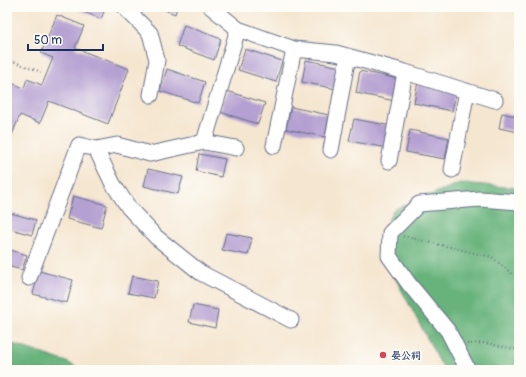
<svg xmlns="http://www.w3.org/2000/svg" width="526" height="377" font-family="Pangolin,'LXGW WenKai TC',sans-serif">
  <rect width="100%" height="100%" fill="#fdfcf7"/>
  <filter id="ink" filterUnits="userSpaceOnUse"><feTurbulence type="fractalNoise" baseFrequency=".025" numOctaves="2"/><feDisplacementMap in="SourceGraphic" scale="8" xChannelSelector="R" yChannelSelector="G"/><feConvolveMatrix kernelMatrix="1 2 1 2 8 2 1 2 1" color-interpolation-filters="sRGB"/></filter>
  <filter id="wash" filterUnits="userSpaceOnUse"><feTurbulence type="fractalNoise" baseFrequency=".012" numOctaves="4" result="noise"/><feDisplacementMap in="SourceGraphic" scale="16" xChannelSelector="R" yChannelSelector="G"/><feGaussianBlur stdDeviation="0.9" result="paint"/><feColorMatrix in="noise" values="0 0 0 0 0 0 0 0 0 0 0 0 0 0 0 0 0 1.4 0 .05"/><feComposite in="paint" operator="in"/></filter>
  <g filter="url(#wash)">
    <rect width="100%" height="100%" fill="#f5e6d0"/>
    <path fill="#68b37b" stroke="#42716c" d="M460 183 519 188V370H444L391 270 379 242 393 210Z
      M7 342 67 362 81 370H7Z"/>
    <g id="blocks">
      <path fill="#b5a0d2" d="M72 7H106L101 19Z
        M157 7H177L175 14Z
        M57 15 84 26 75 48 129 69 108 124 49 101 40 123 20 115 7 147V81L24 88 27 79 42 85 53 58 41 53Z
        M184 25 221 39 214 60 177 46Z
        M245 49 282 61 276 82 238 70Z
        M306 60 345 68 341 90 302 82Z
        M167 69 205 82 198 103 160 91Z
        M360 71 399 79 395 101 356 93Z
        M418 81 457 89 452 111 414 103Z
        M227 91 265 103 258 124 220 112Z
        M291 107 329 115 325 137 286 129Z
        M502 113 519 117V132L499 128Z
        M354 119 392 126 388 148 349 141Z
        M410 130 449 138 445 159 406 152Z
        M199 154 225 159 221 177 196 171Z
        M148 169 183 177 178 194 144 186Z
        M73 196 107 205 101 228 67 219Z
        M7 212 36 220 32 235 7 228Z
        M226 233 252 238 248 255 222 250Z
        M7 249 27 255 22 270 7 266Z
        M39 271 73 280 67 303 33 294Z
        M132 276 158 281 154 298 128 293Z
        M193 305 218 310 215 328 189 322Z"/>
    </g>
  </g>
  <g filter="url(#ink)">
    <use href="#blocks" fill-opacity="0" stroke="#676f86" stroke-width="1"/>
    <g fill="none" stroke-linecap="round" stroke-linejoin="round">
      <g stroke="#676f86" stroke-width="17">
        <path id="minor" d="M127 7 126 9 150 33 157 60 151 95
          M211 7 238 29 294 49 336 53 405 72 495 100
          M204 142 238 29
          M274 146 294 49
          M96 149 117 145 150 154 204 142 236 148
          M331 150 348 56
          M389 161 405 72
          M452 170 467 91
          M29 278 79 145 96 149 113 184 129 208 156 237 201 273 291 320
          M468 370 448 331 409 284 389 256 390 233 419 204 480 199 519 202"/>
      </g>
      <path stroke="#676f86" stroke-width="2" stroke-dasharray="1 3" stroke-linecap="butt" d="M7 59 41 72
        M403 236 492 257 512 274 519 275
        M467 344 486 343 519 350"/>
      <use href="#minor" stroke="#fff" stroke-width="15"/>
    </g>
  </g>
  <circle fill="#d1495b" stroke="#fdfcf7" stroke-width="1.5" cx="383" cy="355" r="4"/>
  <g text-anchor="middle" stroke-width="3" stroke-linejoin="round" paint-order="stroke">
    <g font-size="10" font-weight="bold" fill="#1b2f5e" stroke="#fdfcf7" text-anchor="start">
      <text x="391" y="359">晏公祠</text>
    </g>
  </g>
  <rect width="526" height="377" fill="none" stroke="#fdfcf7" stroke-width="24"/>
  <path d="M28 44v6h75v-6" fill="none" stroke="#1b2f5e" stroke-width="2"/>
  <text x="34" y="44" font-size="12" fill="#1b2f5e" stroke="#fdfcf7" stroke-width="3" paint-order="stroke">50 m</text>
</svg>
